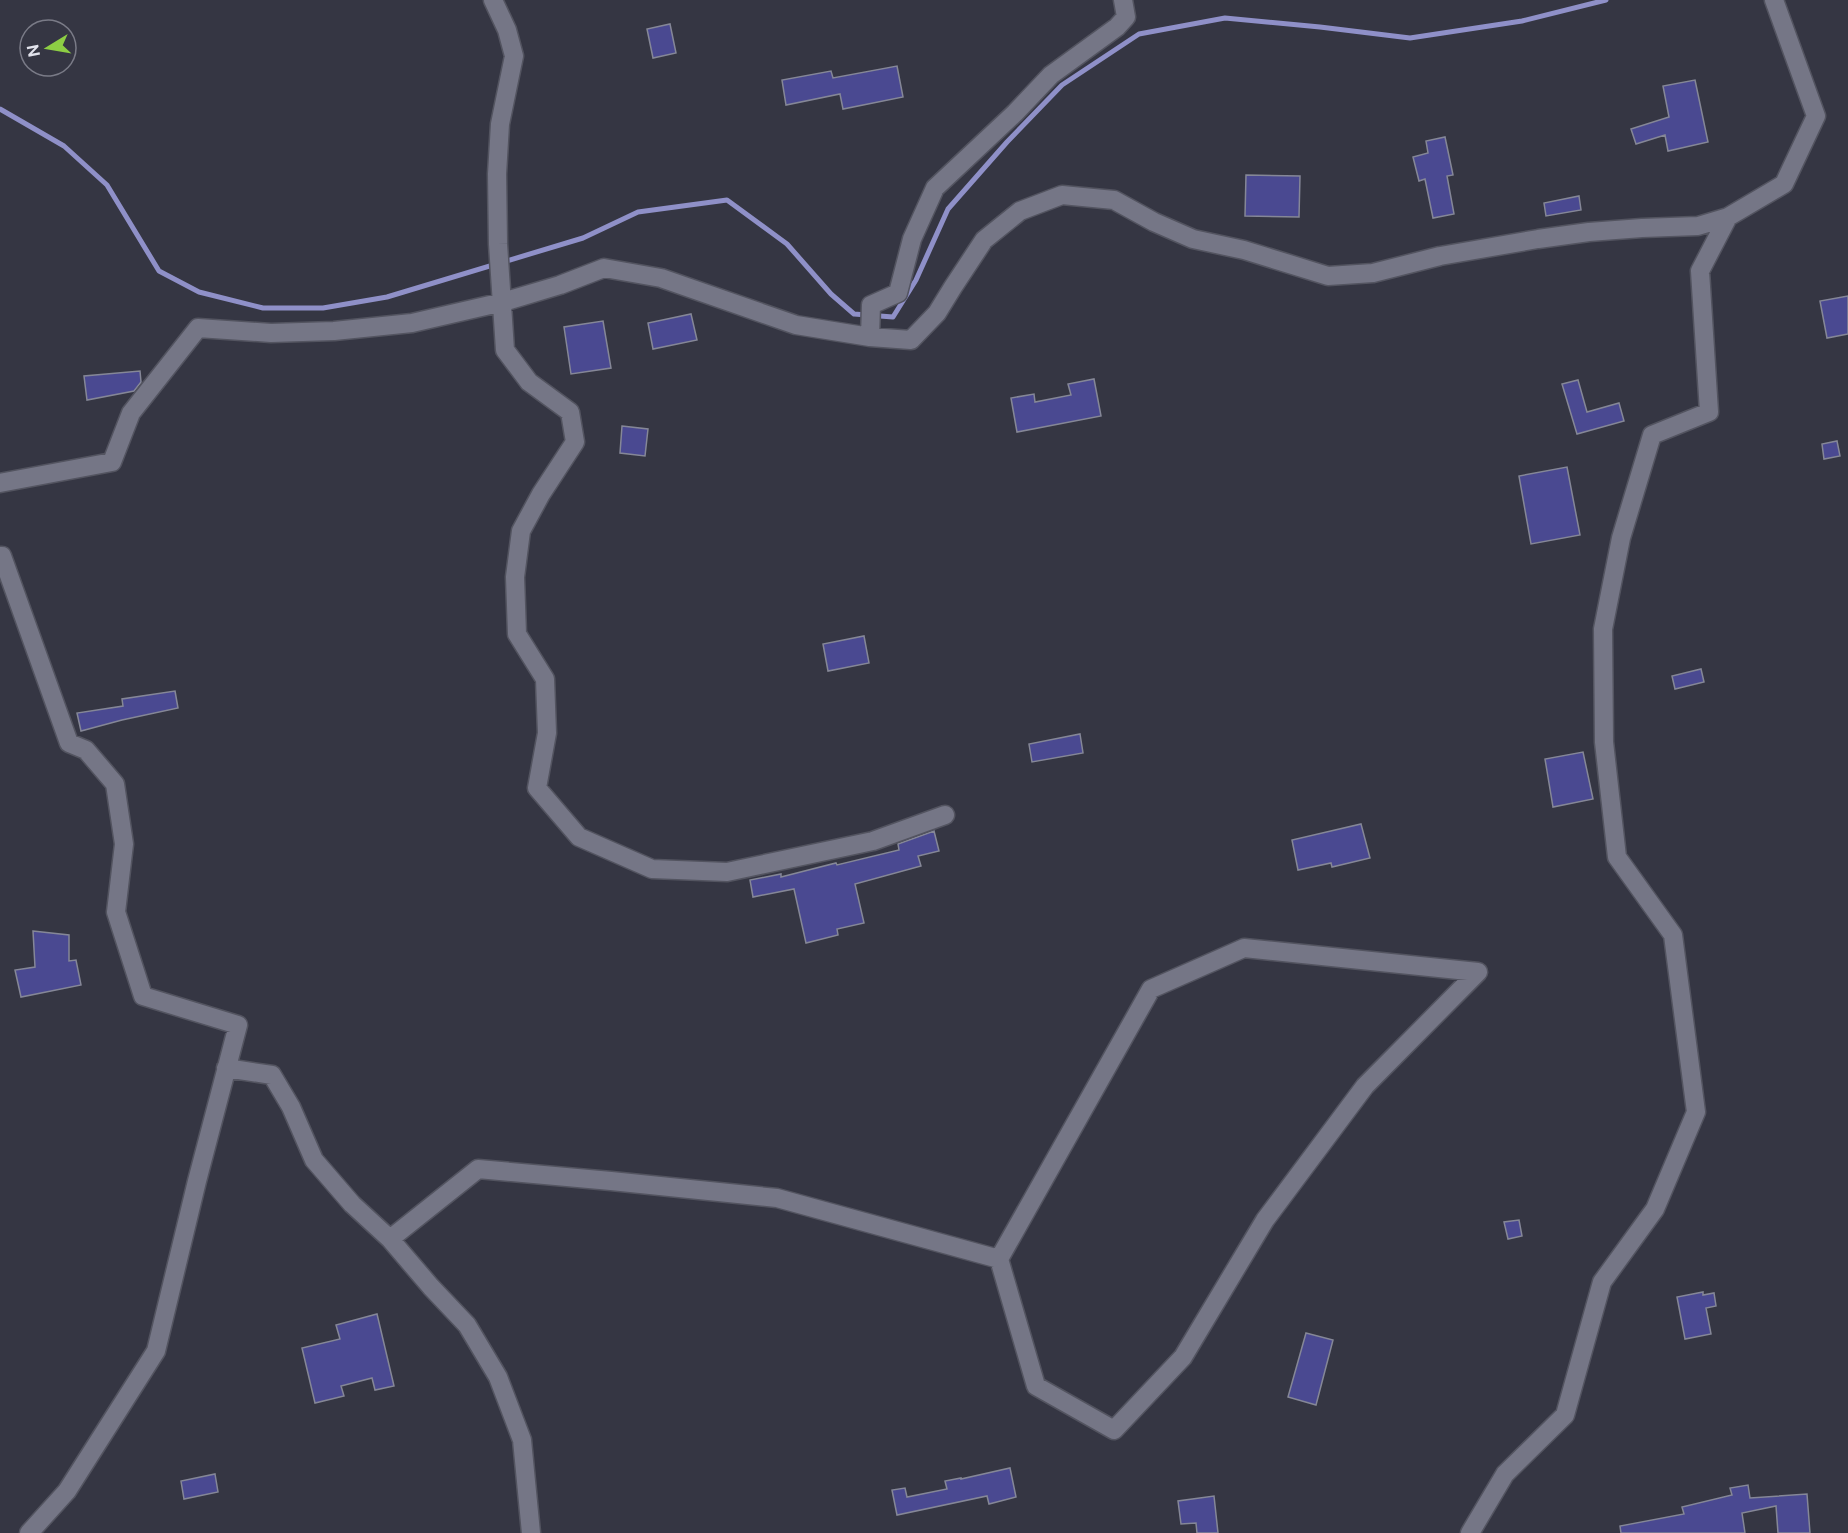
<svg xmlns="http://www.w3.org/2000/svg" width="1848" height="1533" font-family="'Public Sans',sans-serif">
  <rect width="100%" height="100%" fill="#353643"/>
  <g fill="none" stroke-linecap="round" stroke-linejoin="round">
    <path stroke="#8f90c8" stroke-width="5" d="M0 109 64 146 107 185 159 271 199 292 263 308H323L387 297 583 238 638 212 727 200 787 244 831 294 854 314 893 317 916 280 948 209 1007 142 1062 85 1139 34 1225 18 1320 27 1410 38 1522 21 1606 0"/>
  </g>
  <path fill="#4a4991" stroke="#858797" stroke-width="1.5" d="M670 24 676 53 653 58 647 29Z
    M897 66 903 97 843 109 840 94 786 105 782 80 831 71 833 78Z
    M1695 80 1708 142 1668 151 1665 135 1636 144 1631 129 1669 117 1663 86Z
    M1445 137 1453 175 1447 176 1454 214 1433 218 1425 179 1419 181 1413 157 1428 153 1426 141Z
    M1246 175 1300 176 1299 217 1245 216Z
    M1579 196 1581 210 1546 216 1544 203Z
    M1848 296V334L1827 338 1820 301Z
    M691 314 697 340 653 349 648 323Z
    M603 321 611 368 571 374 564 327Z
    M140 371 141 382 134 391 87 400 84 376Z
    M1094 379 1101 416 1017 432 1011 398 1034 394 1035 402 1071 395 1068 384Z
    M1578 380 1587 412 1619 403 1624 421 1577 434 1562 384Z
    M622 426 648 429 645 456 620 453Z
    M1837 441 1840 456 1824 459 1822 444Z
    M1567 467 1580 535 1531 544 1519 476Z
    M864 636 869 663 828 671 823 644Z
    M1701 669 1704 682 1675 689 1672 676Z
    M175 691 178 708 122 720 81 731 77 713 123 706 122 699Z
    M1080 734 1083 753 1032 762 1029 744Z
    M1583 752 1593 799 1553 807 1545 759Z
    M1361 824 1370 858 1332 867 1331 863 1298 870 1292 840Z
    M934 831 939 851 918 856 921 866 855 884 864 923 837 929 838 935 806 943 794 889 753 897 750 880 781 874V877L836 863 837 865 899 850 898 844Z
    M33 931 69 935V961L76 960 81 985 21 997 15 970 35 967Z
    M1519 1220 1522 1236 1508 1239 1504 1222Z
    M1703 1292V1295L1714 1293 1716 1306 1706 1308 1711 1334 1685 1339 1677 1297Z
    M377 1314 394 1386 375 1390 372 1378 341 1386 344 1396 315 1403 302 1348 340 1339 336 1325Z
    M1306 1333 1333 1340 1316 1405 1288 1397Z
    M1010 1468 1016 1497 989 1504 987 1496 897 1515 892 1490 905 1488 907 1497 947 1489 945 1481 961 1478V1479Z
    M215 1474 218 1492 184 1499 181 1481Z
    M1748 1485 1750 1498 1807 1494 1810 1533H1778L1776 1506 1742 1513 1745 1533H1621L1620 1526 1684 1514 1682 1507 1732 1495 1730 1488Z
    M1214 1496 1218 1533H1197L1196 1523 1181 1524 1178 1501Z"/>
  <g fill="none" stroke-linecap="round" stroke-linejoin="round">
    <g stroke="#535460" stroke-width="21">
      <path id="minor" d="M493 0 507 30 514 56 500 124 497 174 498 244 505 350 529 382 570 412 575 442 541 494 521 531 515 577 517 634 545 679 547 733 537 788 579 837 652 869 727 872 873 841 945 815
        M870 337 871 305 898 293 912 239 935 188 1015 113 1051 75 1117 27 1126 17 1123 0
        M0 483 112 462 131 413 198 328 271 333 334 331 412 323 503 302 560 285 604 268 661 278 796 325 870 337 911 340 937 313 953 287 984 240 1020 211 1062 195 1114 200 1154 222 1193 239 1244 250 1328 276 1373 273 1440 256 1538 239 1589 232 1642 228 1698 226 1728 217
        M0 556H2L69 743 86 750 115 784 124 844 116 912 143 996 238 1025 197 1181 156 1351 67 1491 29 1533
        M226 1068 272 1075 291 1107 314 1160 352 1204 390 1239 431 1287 467 1325 498 1377 522 1440 531 1533
        M390 1239 478 1169 611 1181 777 1198 999 1259 1151 989 1244 948 1478 972 1365 1086 1265 1220 1183 1357 1114 1430 1036 1386 999 1259
        M1470 1533 1505 1474 1565 1415 1602 1282 1655 1209 1696 1112 1673 935 1617 857 1604 742 1603 629 1621 538 1652 435 1709 412 1700 271 1728 217 1784 184 1816 116 1774 0"/>
    </g>
    <use href="#minor" stroke="#757686" stroke-width="18"/>
  </g>
  <g transform="translate(48 48) rotate(259)"><circle r="28" fill="#353643" stroke="#7a7b87" stroke-width="1.5"/>
  <path d="M0-4.5L10 22L0 15L-10 22Z" fill="#8dce44"/>
  <text y="-9" font-size="16" font-weight="bold" text-anchor="middle" fill="#e2e3ec">N</text>
  </g>
</svg>
